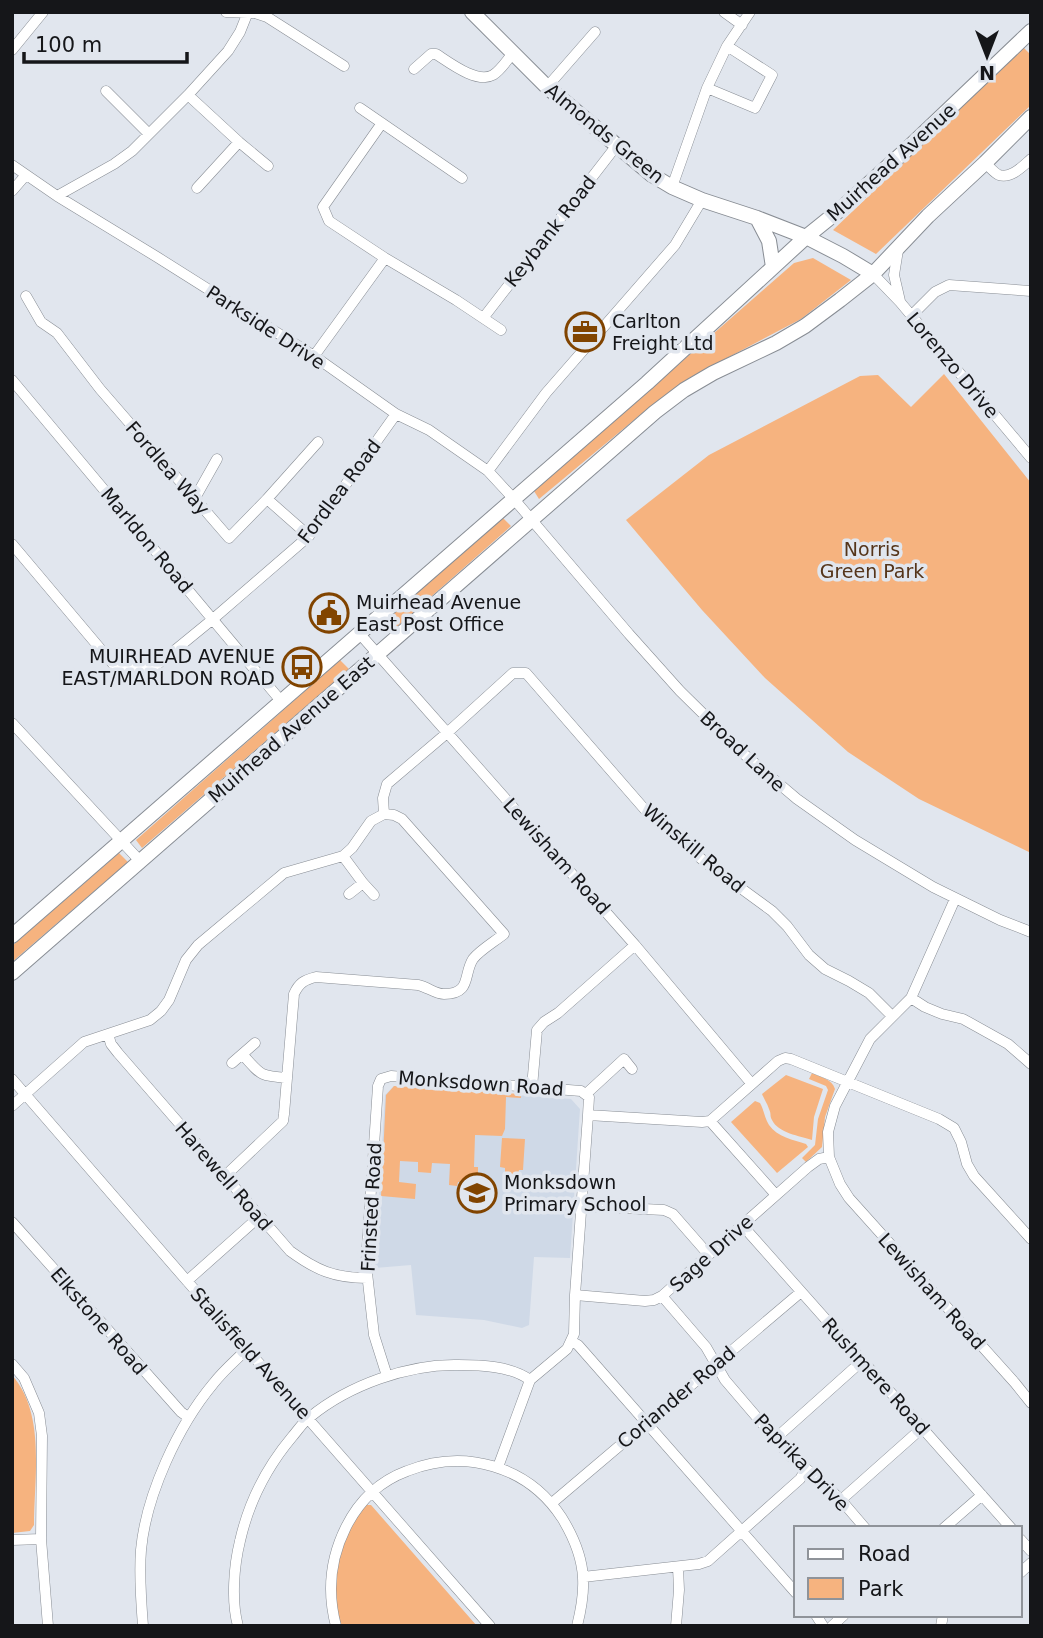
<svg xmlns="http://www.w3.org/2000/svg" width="1043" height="1638" font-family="'DejaVu Sans',sans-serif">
  <rect width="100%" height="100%" fill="#e1e6ee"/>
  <path fill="#cfd9e7" d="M394 1086 571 1099 580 1109 570 1258 534 1257 529 1325 522 1328 484 1320 416 1315 411 1265 375 1268 385 1095Z"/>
  <path fill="#f6b37f" d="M1024 48 1031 55V105L876 254 833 230Z
    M813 258 851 280 801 319 689 378 640 415 539 499 534 491 794 263Z
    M944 374 1031 483V853L919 799 848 752 765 678 702 610 626 520 709 455 860 376 878 375 911 407Z
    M503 518 511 526 390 633 381 624Z
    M340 660 349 669 142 848 136 840Z
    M119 853 128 862 12 962V946Z
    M812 1073C820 1077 832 1079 835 1089L825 1117 822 1147 806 1162 802 1158 815 1145 818 1119 828 1090 826 1086 809 1079Z
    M786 1075 823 1089 814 1117 812 1140C800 1136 778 1133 772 1120 769 1114 772 1116 769 1109 767 1103 764 1099 762 1094Z
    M394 1086 521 1094V1098L506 1097 505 1129 502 1136 475 1135 474 1167H478V1174L481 1175V1182H458L457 1186 449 1185 450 1164 432 1163 431 1173 418 1172V1162L400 1161 399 1182 416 1184 415 1199 381 1196 386 1095Z
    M755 1101 760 1103C764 1110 765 1119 769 1125 777 1137 794 1140 806 1144L808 1147 777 1173 731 1122Z
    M502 1138 525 1139 523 1170H519L518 1177H505V1168L500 1167Z
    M12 1375C46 1414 34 1477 34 1525L30 1531 12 1533Z
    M366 1505H371L477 1626H341C327 1584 339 1539 366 1505Z"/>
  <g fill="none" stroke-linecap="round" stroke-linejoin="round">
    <g stroke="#888d94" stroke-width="11">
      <path id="street" d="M226 12 255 13 267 17 344 66
        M724 12 742 25
        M12 50 43 12
        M414 69 431 54H436C450 63 477 84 493 75 501 70 507 60 513 53
        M547 87 595 32
        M707 88 755 108 772 75 727 46
        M106 91 148 133
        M188 95 239 142 268 166
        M360 108 462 178
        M382 123 323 207 329 221 385 258 456 300 501 330
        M985 163C989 166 994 173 999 175 1011 179 1023 166 1031 159
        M12 165 57 196 157 257 314 356 396 414 429 430 488 471 513 498 629 634 680 691 745 755 797 799 855 840 933 887 1000 920 1031 932
        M672 187 707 88 727 46 750 12
        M197 188 239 142
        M12 191 25 176
        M57 196 114 164 132 151 188 95 228 51 240 32 248 12
        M898 250 894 275 900 301
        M873 274 900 302 1031 458
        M26 296 41 322 57 333 100 389 229 538 267 499 318 442
        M911 316 935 292 949 285 1031 291
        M484 317 617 145
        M314 356 385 258
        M12 380 281 701
        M488 471 546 393 675 245 702 200
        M195 498 217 459
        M267 499 309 536
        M12 544 114 665 153 668 213 619 309 536 396 414
        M359 633 635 945 751 1083
        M12 723 140 861
        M343 856 363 883 374 895
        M349 894 363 883
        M955 899 911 998 870 1039 835 1106 828 1132 829 1157 840 1184 849 1198 1015 1383 1031 1403
        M911 998 925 1007 942 1014 963 1019 1008 1044 1031 1064
        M108 1034 111 1044 118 1053 290 1251C316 1270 334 1278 367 1278
        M243 1055C261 1075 259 1076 287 1078
        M232 1063 255 1043
        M12 1079 187 1281 490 1626
        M532 1087 537 1030 544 1022 558 1013 635 945
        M586 1094 624 1059 632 1069
        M12 1106 84 1042 150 1020 161 1011 169 1000 186 960 198 945 284 873 343 856 352 848 371 821 384 814 383 798 387 784 447 733 513 673H526L647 812 705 862 772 911 787 926 809 955 825 969 849 981 869 993 892 1016
        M588 1115 702 1122 710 1121
        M225 1176 283 1121 284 1114 294 994C299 983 304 980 316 977L418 985C428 987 435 994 444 994 472 994 463 974 473 959 480 950 494 942 504 934L402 819 394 815 384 814
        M776 1195 710 1121 778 1061 785 1058 791 1059 939 1119 954 1128 961 1142 967 1164 974 1176 1031 1239
        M582 1206 664 1210 673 1214 708 1254
        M12 1222 181 1412 188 1417
        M742 1225 1011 1528
        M187 1281 259 1217
        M575 1295 645 1301 654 1300 662 1296 808 1167 819 1159 829 1157
        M662 1296 706 1347 725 1380 790 1456 819 1479 841 1500 865 1528
        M571 1341 578 1345 796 1593
        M12 1364 24 1378 39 1413 42 1436 41 1539 48 1626
        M387 1376 374 1335 366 1264 378 1086 381 1079 391 1076 581 1091 589 1097 588 1115 575 1295 574 1334 567 1349 530 1380 498 1467
        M776 1438 862 1361
        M841 1500 922 1428
        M552 1503 801 1292
        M944 1528 982 1495
        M1020 1539 1031 1551
        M12 1540 41 1539
        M1020 1573 1031 1563
        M583 1577 699 1564 708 1561 800 1479 806 1469
        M816 1615 823 1626
        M143 1626C141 1601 139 1575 141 1550 146 1495 178 1426 213 1384 223 1371 236 1360 247 1349
        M238 1626C231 1601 234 1565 240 1541 249 1501 266 1468 292 1437 298 1430 303 1422 310 1417 349 1385 408 1364 458 1365 481 1365 511 1366 530 1380
        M336 1626C327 1592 330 1559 346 1527 359 1501 380 1481 407 1471 465 1448 528 1466 562 1518 573 1536 582 1557 583 1578 584 1594 581 1610 577 1626
        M676 1626 679 1590 678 1567
        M832 1626 844 1615
        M941 1626 943 1615"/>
    </g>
    <g stroke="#888d94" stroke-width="16">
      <path id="secondary" d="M472 12 547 87 652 175 672 187 702 200 757 218 806 237 843 256 873 274
        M757 218 769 241 773 267
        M12 936 647 383 806 237 842 208 906 150 1031 31
        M12 973 655 412 684 390 713 373 776 343 805 326 840 300 873 274 928 216 985 163 1031 117"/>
    </g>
    <use href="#street" stroke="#fff" stroke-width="10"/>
    <use href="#secondary" stroke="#fff" stroke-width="14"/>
  </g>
  <defs>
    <g id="office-ring" transform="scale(2.0125)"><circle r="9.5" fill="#e1e6ee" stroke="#814400" stroke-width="1.5"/><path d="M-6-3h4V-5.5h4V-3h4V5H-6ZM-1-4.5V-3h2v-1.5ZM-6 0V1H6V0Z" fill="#814400"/></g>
    <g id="civic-ring" transform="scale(2.0125)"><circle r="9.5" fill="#e1e6ee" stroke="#814400" stroke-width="1.5"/><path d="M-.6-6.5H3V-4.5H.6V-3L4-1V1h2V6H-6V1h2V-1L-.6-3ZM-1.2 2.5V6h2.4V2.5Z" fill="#814400"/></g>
    <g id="bus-ring" transform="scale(2.0125)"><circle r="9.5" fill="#e1e6ee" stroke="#814400" stroke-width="1.5"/><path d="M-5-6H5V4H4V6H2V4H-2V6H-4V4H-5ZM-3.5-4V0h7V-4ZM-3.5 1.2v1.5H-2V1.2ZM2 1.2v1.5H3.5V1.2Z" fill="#814400"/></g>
    <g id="school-ring" transform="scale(2.0125)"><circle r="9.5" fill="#e1e6ee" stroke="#814400" stroke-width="1.5"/><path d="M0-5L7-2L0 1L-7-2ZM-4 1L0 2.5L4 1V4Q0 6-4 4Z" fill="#814400"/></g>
  </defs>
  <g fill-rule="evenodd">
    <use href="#office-ring" x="585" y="332"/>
    <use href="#civic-ring" x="329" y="613"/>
    <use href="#bus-ring" x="302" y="667"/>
    <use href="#school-ring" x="477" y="1193"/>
  </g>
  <g text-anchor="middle" stroke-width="7" stroke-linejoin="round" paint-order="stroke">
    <g font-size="19" fill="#151619" stroke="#e1e6ee">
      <text transform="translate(605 133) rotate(39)" y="7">Almonds Green</text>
      <text transform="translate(891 162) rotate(-42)" y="7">Muirhead Avenue</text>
      <text transform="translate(550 231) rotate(-52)" y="7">Keybank Road</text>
      <text transform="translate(266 327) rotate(33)" y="7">Parkside Drive</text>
      <text transform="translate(953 365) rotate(50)" y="7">Lorenzo Drive</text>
      <text transform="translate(168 468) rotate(49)" y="7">Fordlea Way</text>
      <text transform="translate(339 491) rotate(-53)" y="7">Fordlea Road</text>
      <text transform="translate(147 540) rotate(50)" y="7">Marldon Road</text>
      <text transform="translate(291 729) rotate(-41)" y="7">Muirhead Avenue East</text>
      <text transform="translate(743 751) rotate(43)" y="7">Broad Lane</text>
      <text transform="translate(694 848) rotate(40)" y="7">Winskill Road</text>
      <text transform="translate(557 856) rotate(48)" y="7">Lewisham Road</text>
      <text transform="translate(481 1083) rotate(4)" y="7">Monksdown Road</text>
      <text transform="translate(224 1176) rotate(49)" y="7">Harewell Road</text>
      <text transform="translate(371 1207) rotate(-87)" y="7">Frinsted Road</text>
      <text transform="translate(711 1253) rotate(-42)" y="7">Sage Drive</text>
      <text transform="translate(932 1291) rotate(48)" y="7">Lewisham Road</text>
      <text transform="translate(99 1321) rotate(49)" y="7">Elkstone Road</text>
      <text transform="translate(251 1353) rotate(48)" y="7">Stalisfield Avenue</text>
      <text transform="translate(876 1376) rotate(48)" y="7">Rushmere Road</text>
      <text transform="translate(676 1397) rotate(-40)" y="7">Coriander Road</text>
      <text transform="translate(802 1462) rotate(46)" y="7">Paprika Drive</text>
    </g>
    <g font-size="19" fill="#151619" stroke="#e1e6ee" text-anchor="start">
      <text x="612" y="328">Carlton<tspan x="612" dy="22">Freight Ltd</tspan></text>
      <text x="356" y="609">Muirhead Avenue<tspan x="356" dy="22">East Post Office</tspan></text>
      <text x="275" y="663" text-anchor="end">MUIRHEAD AVENUE<tspan x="275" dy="22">EAST/MARLDON ROAD</tspan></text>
      <text x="504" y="1189">Monksdown<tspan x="504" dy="22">Primary School</tspan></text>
    </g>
    <g font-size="19" fill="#55351a" stroke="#e1e6ee">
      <text x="872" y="556">Norris<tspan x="872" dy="22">Green Park</tspan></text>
    </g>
  </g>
  <rect width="1043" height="1638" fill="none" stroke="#151619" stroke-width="28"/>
  <rect x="794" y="1526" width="228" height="91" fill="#e1e6ee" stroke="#8f9399" stroke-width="2"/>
  <rect x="808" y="1549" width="35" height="10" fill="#ffffff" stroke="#8f9399" stroke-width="2"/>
  <text x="858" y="1561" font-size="21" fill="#151619">Road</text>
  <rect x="808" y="1578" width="35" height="21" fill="#f6b37f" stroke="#8f9399" stroke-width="2"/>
  <text x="858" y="1596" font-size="21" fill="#151619">Park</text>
  <g transform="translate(987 56) rotate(180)" stroke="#e1e6ee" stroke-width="5" paint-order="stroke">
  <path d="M0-5L12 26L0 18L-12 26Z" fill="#151619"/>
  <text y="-10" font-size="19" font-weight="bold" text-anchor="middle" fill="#151619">N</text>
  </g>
  <path d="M24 52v10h163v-10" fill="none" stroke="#151619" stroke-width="3.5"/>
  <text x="35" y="52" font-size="21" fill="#151619" stroke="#e1e6ee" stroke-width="5" paint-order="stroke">100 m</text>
</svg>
